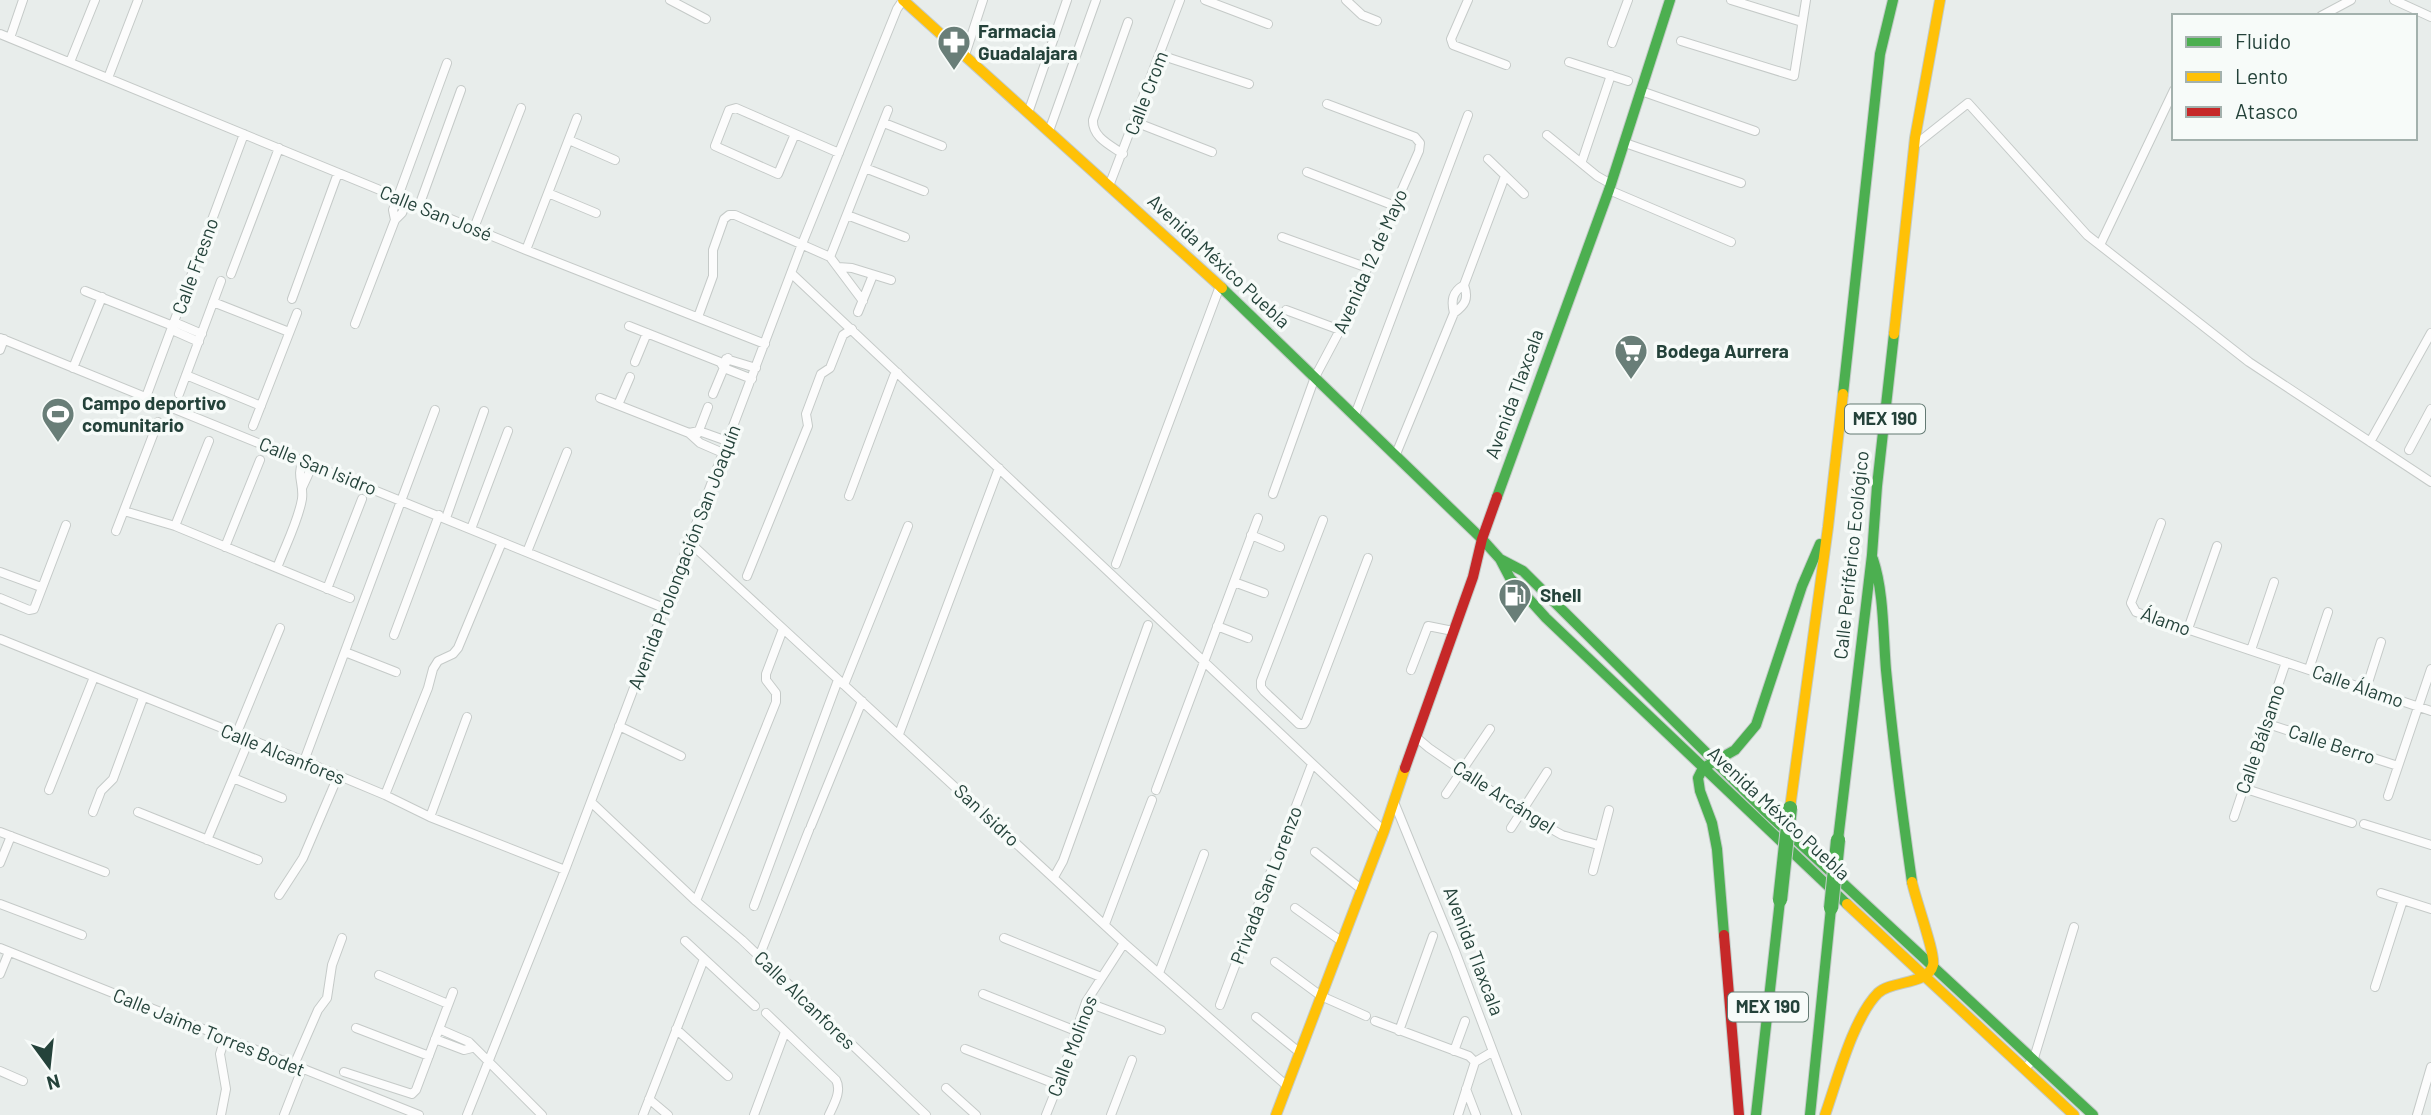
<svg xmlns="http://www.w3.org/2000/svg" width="2431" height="1115" font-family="Barlow,sans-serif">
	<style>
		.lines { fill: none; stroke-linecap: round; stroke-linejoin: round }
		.street-casing { stroke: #c5cac8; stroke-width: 10 }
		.fast-casing { stroke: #c3cbc8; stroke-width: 12 }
		.slow-casing { stroke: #c3cbc8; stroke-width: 12 }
		.jam-casing { stroke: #c3cbc8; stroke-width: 12 }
		.street { stroke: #fcfcfc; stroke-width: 8 }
		.fast { stroke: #4caf50; stroke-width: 10 }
		.slow { stroke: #ffc107; stroke-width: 10 }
		.jam { stroke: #c62828; stroke-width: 10 }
		.fast-bridge-casing { stroke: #c3ccc9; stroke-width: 16; stroke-linecap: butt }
		.fast-bridge { stroke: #4caf50; stroke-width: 14 }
		.labels { text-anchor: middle; stroke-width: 7; stroke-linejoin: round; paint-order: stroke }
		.shield { fill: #f7fbf9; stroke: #637a73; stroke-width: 2 }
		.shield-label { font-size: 18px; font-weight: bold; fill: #24423a }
		.poi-label { font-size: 19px; font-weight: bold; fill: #24423a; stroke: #f7fbf9; text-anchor: start }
		.street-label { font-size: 19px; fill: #24423a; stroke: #f7fbf9 }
	</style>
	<rect width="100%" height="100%" fill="#e8edeb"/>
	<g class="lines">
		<defs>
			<path id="street" d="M670,0L706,19
				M1205,0L1268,24
				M1346,0L1362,15L1377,21
				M1468,0L1451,39L1453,45L1506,65
				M1731,0L1802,22
				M2394,0L2431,17
				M2321,16L2351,0
				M0,34L526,250L765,344
				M10,38L23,0
				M1681,41L1794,76L1806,0
				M1612,43L1628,0
				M965,55L983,0
				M1160,55L1249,84
				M70,62L95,0
				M1569,62L1628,81
				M108,78L138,0
				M1641,91L1755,131
				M1028,113L1067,0
				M1135,122L1212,152
				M884,123L942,146
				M1049,131L1096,0
				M795,134L778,174L715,146L729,110L736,108L839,153
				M1547,135L1597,176L1611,184
				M569,140L615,160
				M1625,143L1741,183
				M1915,145L1968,103L2087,235L2249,362L2431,482
				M1123,154C1110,145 1092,137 1093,120L1128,22
				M1488,159L1524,194
				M1582,161L1611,75
				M865,168L924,191
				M1307,172L1395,206
				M1109,186L1180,0
				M1609,190L1731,242
				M548,193L596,213
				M419,206L461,90
				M847,215L905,237
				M395,220L393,210L447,63
				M474,228L521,108
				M1282,237L1368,268
				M2100,245L2174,90
				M526,250L577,118
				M830,257L888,110
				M838,267L852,268L891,280
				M791,273L1384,831
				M231,274L279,148
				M85,291L173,326
				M292,299L338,173
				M213,302L289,332
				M1286,310L1340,330
				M858,312L873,275
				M1454,313C1451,301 1452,292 1464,285L1505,176
				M698,317L713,276V250L724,219L729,215H735L830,257L863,301
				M174,322L202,334
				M355,324L395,220L402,213L407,201
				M629,326L720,362L724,368L752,379
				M172,330L199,342
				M0,338L664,608
				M0,350L4,339
				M726,359L756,368
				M635,362L647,333
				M73,368L102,297
				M186,375L261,406
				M179,394L221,281
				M713,394L728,358
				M146,397L244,134
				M600,398L689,433L700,443L723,453
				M618,405L630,377
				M1355,415L1468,115
				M253,426L297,313
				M689,433L699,431L727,441
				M698,433L708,407
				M2370,442L2431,333
				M2409,450L2431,409
				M1396,454L1454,313C1465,305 1469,299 1464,285
				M302,488L313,464
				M1273,494L1315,377L1340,330L1419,151L1420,143L1415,137L1327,104
				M849,496L894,376L898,373
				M124,511L175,526L350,598
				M446,518L484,411
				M1323,520L1261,681V687L1264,691L1299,724H1304L1306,721L1368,558
				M2161,523L2131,603L2136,612L2431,711
				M175,526L209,441
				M471,529L508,431
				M116,531L158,422
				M1251,535L1280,547
				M688,541L1124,943L1287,1086
				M225,547L260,460
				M527,552L567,452
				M1116,564L1220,286
				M277,568C285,546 298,522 302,499C304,483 296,477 303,460
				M0,572L41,587
				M747,576L808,426L806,414L821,374L830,368L843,335L852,329
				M1234,582L1264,593
				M327,589L362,499
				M0,598L29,610L34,609L66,525
				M1217,626L1248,638
				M2188,629L2217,546
				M394,635L439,515
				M0,639L304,761L385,795L430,817L565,870
				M2251,650L2274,582
				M345,652L396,672
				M2309,669L2328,612
				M1411,670L1428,626L1453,631
				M844,685L908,526
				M2366,689L2381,642
				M2265,723L2398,766
				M619,726L681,756
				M899,734L999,468
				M236,735L280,628
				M1416,737L1429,748L1522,812L1562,835L1598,845
				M304,761L435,410
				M233,778L282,798
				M2243,788L2352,823
				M49,790L94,677
				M1156,790L1258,518
				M1446,794L1490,729
				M385,795L428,688L433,669L438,661L453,654L458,648L502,542
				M2388,796L2431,669
				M591,802L696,901L742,940L926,1115
				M1394,802L1455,951L1517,1115
				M93,812L101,791L113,779L143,698
				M138,812L258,860
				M430,817L467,717
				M2234,817L2286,662
				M2364,824L2431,845
				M811,826L862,701
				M1511,828L1547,772
				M0,832L105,872
				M207,840L249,740
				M1315,852L1361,889
				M0,863L11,836
				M1593,871L1609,810
				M1054,877L1063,861L1148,625
				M2381,893L2431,909
				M279,895L303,858L338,776
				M696,901L776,702V693L766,680V674L783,629
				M0,904L82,935
				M754,906L838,680
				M1295,908L1341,941
				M1105,924L1152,800
				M1004,938L1101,977
				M685,941L755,1006
				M0,948L419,1115
				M759,957L809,830
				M1275,962L1321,996L1366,1016
				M1159,973L1204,854
				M0,974L9,952
				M379,975L448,1004
				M2375,987L2403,900
				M983,994L1076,1031
				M1086,1002L1161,1030
				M1220,1005L1312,764
				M766,1013L836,1080C842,1091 834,1104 829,1115
				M1256,1017L1299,1052
				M1375,1021L1469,1056L1475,1062
				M356,1028L429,1056
				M439,1029L469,1042L542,1115
				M676,1029L728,1076
				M1399,1031L1433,936
				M435,1039L464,1050L472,1048
				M965,1049L1058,1085
				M1454,1051L1465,1021
				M1475,1062L1492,1052
				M294,1065L318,1010L327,998L332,965L342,938
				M2025,1069L2034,1058L2074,927
				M0,1071L23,1081
				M344,1072L412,1094L416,1090L453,992
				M946,1088L976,1115
				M1466,1089L1476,1115
				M649,1099L668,1115
				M221,1115L226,1089L220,1054L225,1038
				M284,1115L302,1069
				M467,1115L565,870L802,244L897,9L903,0
				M643,1115L704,959
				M754,1115L785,1032
				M1046,1115L1058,1085L1086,1002L1124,943
				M1111,1115L1132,1060
				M1458,1115L1475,1062
				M2417,1115L2431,1067"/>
			<path id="fast" d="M1222,288L1482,539L1500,559L1510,578L1546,618L1847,904
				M1843,394L1880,54L1893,0
				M1497,497L1609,190L1670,0
				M1500,559L1523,571L1764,810L2093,1115
				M1873,559C1884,592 1883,634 1886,670C1893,741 1902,812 1912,882
				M1838,840L1872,555L1877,486L1894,334
				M1724,935L1717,849L1712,823L1700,791L1698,778L1703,768L1735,750L1756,725L1802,586L1820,544
				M1756,1115L1780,900
				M1810,1115L1831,908"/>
			<path id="slow" d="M903,0L1222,288
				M1894,334L1915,138L1940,0
				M1790,808L1828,527L1843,394
				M1847,904L2074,1115
				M1276,1115L1384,831L1405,768
				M1825,1115C1837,1081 1853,1018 1878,993C1892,980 1928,985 1933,965C1936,955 1915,898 1912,882"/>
			<path id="jam" d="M1405,768L1473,577L1482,539L1497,497
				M1724,935L1739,1115"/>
		</defs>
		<use href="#street" class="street-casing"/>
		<use href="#fast" class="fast-casing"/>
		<use href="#slow" class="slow-casing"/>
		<use href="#jam" class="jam-casing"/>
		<use href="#street" class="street"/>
		<use href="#fast" class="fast"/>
		<use href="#slow" class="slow"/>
		<use href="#jam" class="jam"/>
		<defs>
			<path id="fast-bridge" d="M1780,900L1790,808
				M1831,908L1838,840"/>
		</defs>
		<use href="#fast-bridge" class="fast-bridge-casing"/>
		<use href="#fast-bridge" class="fast-bridge"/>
	</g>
	<defs>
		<symbol id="pharmacy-pin" viewBox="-11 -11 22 30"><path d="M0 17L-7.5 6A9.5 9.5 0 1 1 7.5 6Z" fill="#697e78" stroke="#f7fbf9"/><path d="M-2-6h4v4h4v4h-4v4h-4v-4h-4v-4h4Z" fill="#fff"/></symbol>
		<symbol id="supermarket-pin" viewBox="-11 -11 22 30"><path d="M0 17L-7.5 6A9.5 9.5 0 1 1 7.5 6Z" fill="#697e78" stroke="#f7fbf9"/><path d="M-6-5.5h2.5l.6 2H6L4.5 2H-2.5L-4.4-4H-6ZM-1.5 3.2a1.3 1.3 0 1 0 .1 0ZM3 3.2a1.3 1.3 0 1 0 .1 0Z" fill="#fff"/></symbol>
		<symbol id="stadium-pin" viewBox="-11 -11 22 30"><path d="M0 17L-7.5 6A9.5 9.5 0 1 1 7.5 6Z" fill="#697e78" stroke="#f7fbf9"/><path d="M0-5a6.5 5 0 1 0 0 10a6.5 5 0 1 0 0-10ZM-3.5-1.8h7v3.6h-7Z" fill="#fff"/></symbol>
		<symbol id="fuel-pin" viewBox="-11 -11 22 30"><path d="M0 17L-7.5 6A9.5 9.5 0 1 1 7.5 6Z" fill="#697e78" stroke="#f7fbf9"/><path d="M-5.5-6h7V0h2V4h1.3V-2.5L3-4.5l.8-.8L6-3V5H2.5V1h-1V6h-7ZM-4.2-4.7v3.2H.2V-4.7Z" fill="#fff"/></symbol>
	</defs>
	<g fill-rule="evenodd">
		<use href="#pharmacy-pin" x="935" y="23" width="38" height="52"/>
		<use href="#supermarket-pin" x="1612" y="332" width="38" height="52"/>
		<use href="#stadium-pin" x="39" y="395" width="38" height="52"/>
		<use href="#fuel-pin" x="1496" y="576" width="38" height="52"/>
	</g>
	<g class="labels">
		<g class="shield">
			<rect x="1845" y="404.5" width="80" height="29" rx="5"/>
			<rect x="1728" y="992.5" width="80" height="29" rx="5"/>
		</g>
		<g class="shield-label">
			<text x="1885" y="425">MEX 190</text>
			<text x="1768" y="1013">MEX 190</text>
		</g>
		<g class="poi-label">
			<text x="978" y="38">Farmacia<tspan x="978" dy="22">Guadalajara</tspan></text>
			<text x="1656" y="358">Bodega Aurrera</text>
			<text x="82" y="410">Campo deportivo<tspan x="82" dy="22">comunitario</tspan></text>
			<text x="1540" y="602">Shell</text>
		</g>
		<g class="street-label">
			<text transform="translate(1146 93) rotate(-69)" y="7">Calle Crom</text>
			<text transform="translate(436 213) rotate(22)" y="7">Calle San José</text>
			<text transform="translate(1219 261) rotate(43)" y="7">Avenida México Puebla</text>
			<text transform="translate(1370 261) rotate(-66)" y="7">Avenida 12 de Mayo</text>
			<text transform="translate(195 266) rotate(-70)" y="7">Calle Fresno</text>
			<text transform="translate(1514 394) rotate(-70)" y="7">Avenida Tlaxcala</text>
			<text transform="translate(318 466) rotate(22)" y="7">Calle San Isidro</text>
			<text transform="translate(1851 555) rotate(-84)" y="7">Calle Periférico Ecológico</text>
			<text transform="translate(684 557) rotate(-69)" y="7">Avenida Prolongación San Joaquín</text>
			<text transform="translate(2166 621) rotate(20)" y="7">Álamo</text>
			<text transform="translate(2358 686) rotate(19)" y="7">Calle Álamo</text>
			<text transform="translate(2260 739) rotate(-71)" y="7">Calle Bálsamo</text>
			<text transform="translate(2332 744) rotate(18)" y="7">Calle Berro</text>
			<text transform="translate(283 754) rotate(22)" y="7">Calle Alcanfores</text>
			<text transform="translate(1504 797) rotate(33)" y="7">Calle Arcángel</text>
			<text transform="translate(1779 813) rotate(43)" y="7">Avenida México Puebla</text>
			<text transform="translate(987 815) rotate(43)" y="7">San Isidro</text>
			<text transform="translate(1266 885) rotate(-69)" y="7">Privada San Lorenzo</text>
			<text transform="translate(1474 951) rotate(69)" y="7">Avenida Tlaxcala</text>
			<text transform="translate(805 1000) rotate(44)" y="7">Calle Alcanfores</text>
			<text transform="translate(209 1032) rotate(22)" y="7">Calle Jaime Torres Bodet</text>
			<text transform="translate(1072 1046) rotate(-69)" y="7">Calle Molinos</text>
		</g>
	</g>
	<rect x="2172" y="14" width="245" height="126" fill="#f7fbf9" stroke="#a3b1ad" stroke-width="2"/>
	<rect x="2186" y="37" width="35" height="10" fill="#4caf50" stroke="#a3b1ad" stroke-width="2"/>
	<text x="2235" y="49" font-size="21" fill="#24423a">Fluido</text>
	<rect x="2186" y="72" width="35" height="10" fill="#ffc107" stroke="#a3b1ad" stroke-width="2"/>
	<text x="2235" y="84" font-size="21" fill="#24423a">Lento</text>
	<rect x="2186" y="107" width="35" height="10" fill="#c62828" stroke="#a3b1ad" stroke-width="2"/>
	<text x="2235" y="119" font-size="21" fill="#24423a">Atasco</text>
	<g transform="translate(49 1066) rotate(165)" stroke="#f7fbf9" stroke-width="5" paint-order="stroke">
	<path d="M0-5L12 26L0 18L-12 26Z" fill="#24423a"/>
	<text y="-10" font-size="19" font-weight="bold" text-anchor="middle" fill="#24423a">N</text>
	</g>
</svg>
